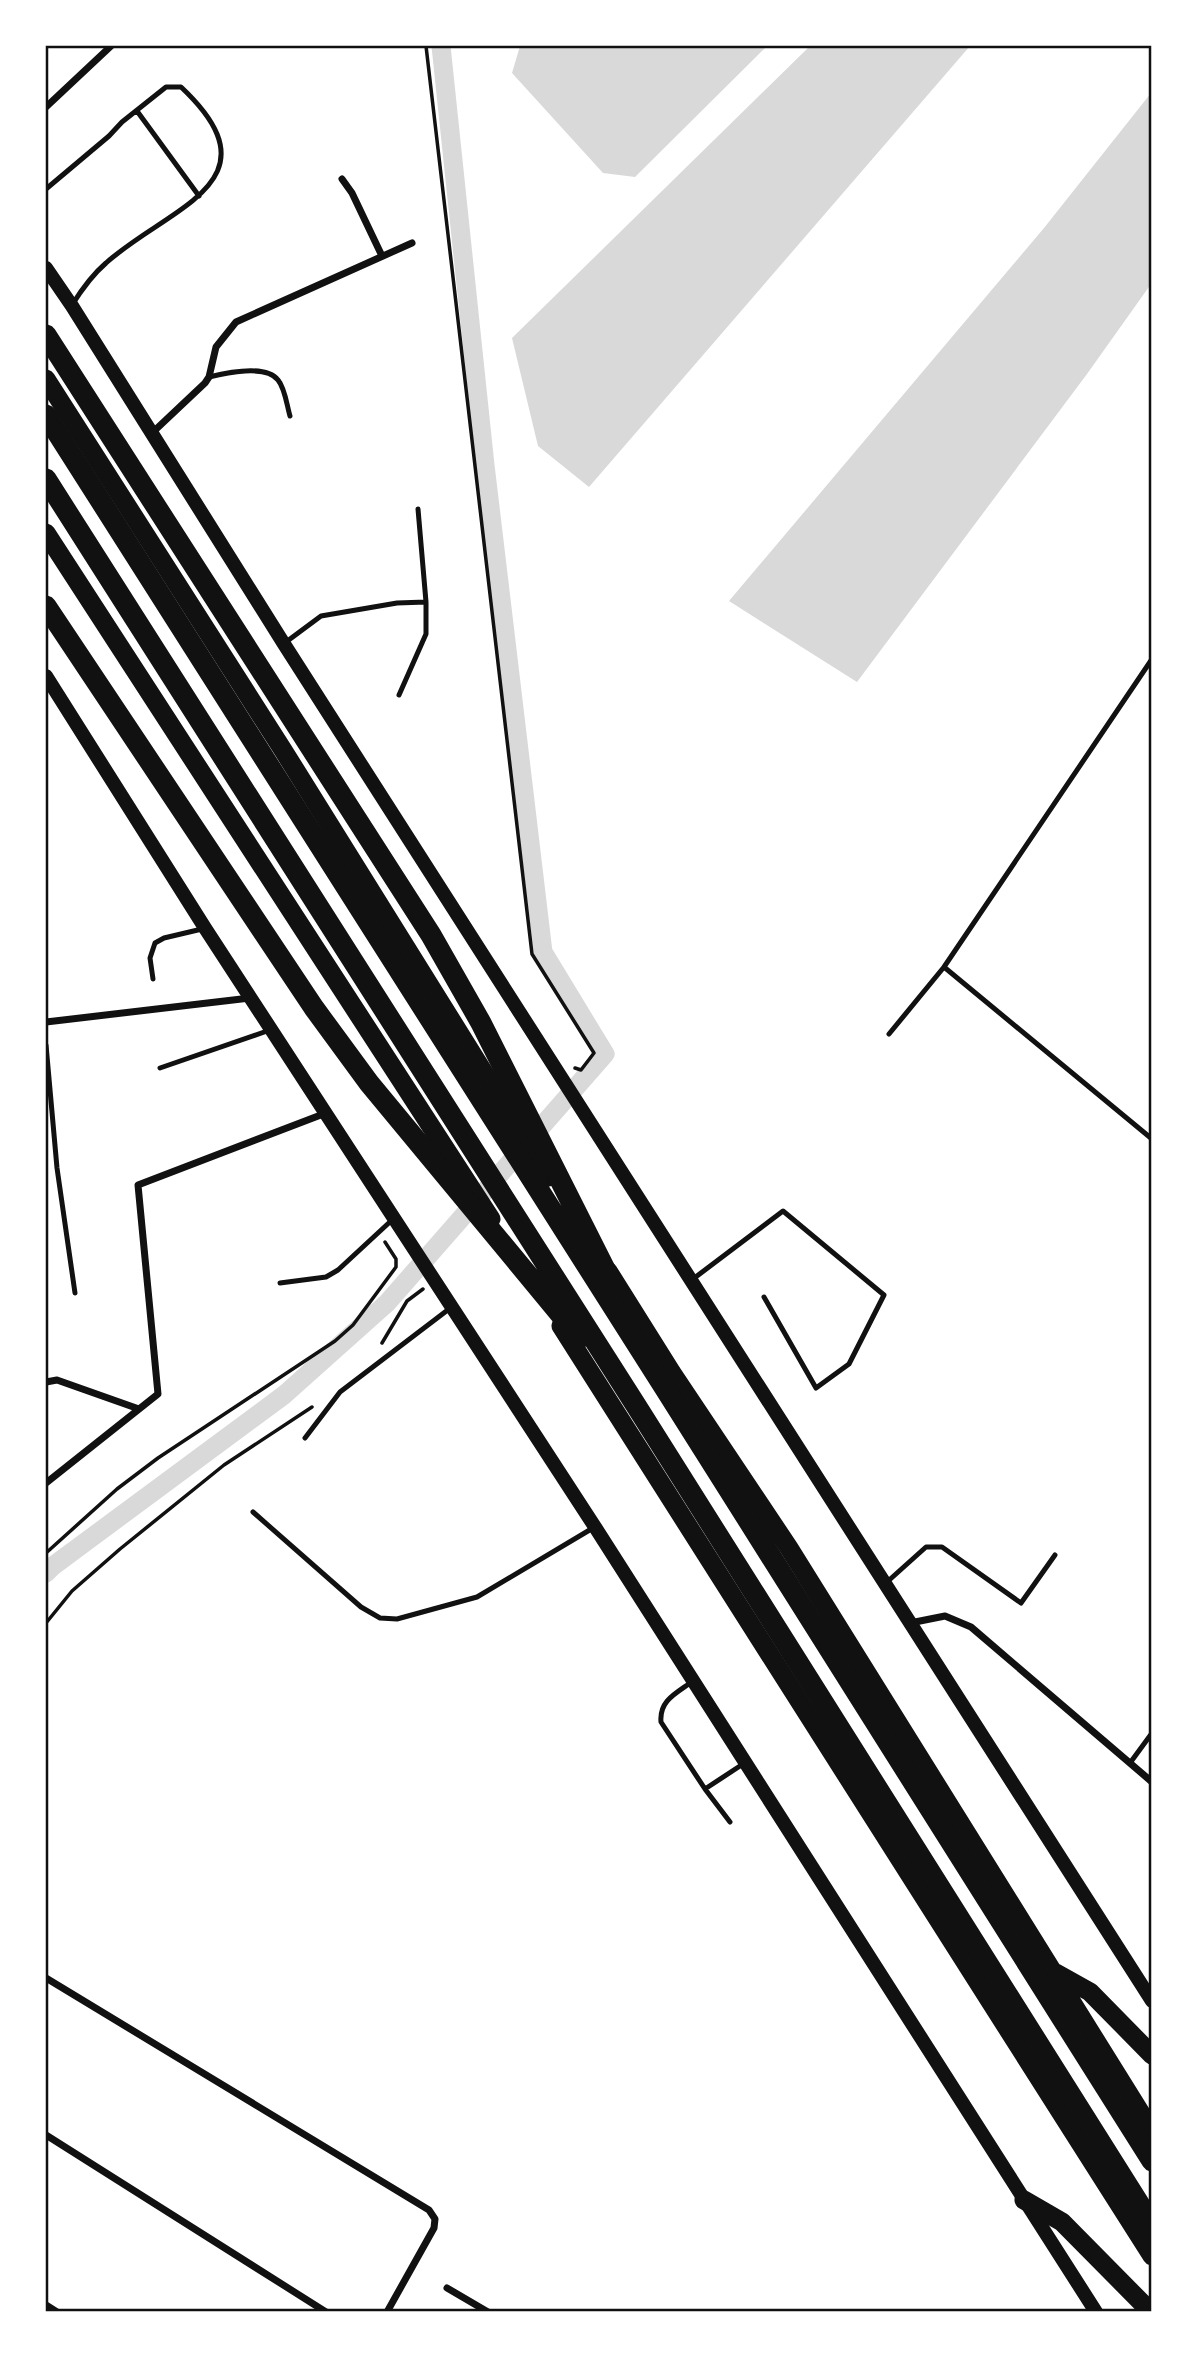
<svg xmlns="http://www.w3.org/2000/svg" width="1197" height="2357" font-family="'IBM Plex Sans',sans-serif">
	<style>
		.water { fill: #d9d9d9 }
		.lines { fill: none; stroke-linecap: round; stroke-linejoin: round }
		.canal { stroke: #d9d9d9; stroke-width: 19 }
		.path { stroke: #111; stroke-width: 3.5 }
		.service { stroke: #111; stroke-width: 5 }
		.minor { stroke: #111; stroke-width: 7 }
		.secondary { stroke: #111; stroke-width: 14 }
		.trunk { stroke: #111; stroke-width: 19 }
		.motorway { stroke: #111; stroke-width: 21 }
		.neatline { fill: none; stroke: #111; stroke-width: 2.5 }
	</style>
	<rect width="100%" height="100%" fill="#fff"/>
	<path class="water" d="M520,46H767L635,177L603,173L512,73Z
		M810,46H970L589,487L538,446L512,338Z
		M1151,93V284L1087,374L857,682L729,601L1044,228Z"/>
	<g class="lines">
		<path class="canal" d="M46,1573L53,1566L284,1395L387,1303L605,1054L543,952L485,465L441,46"/>
		<path class="path" d="M426,46L532,954L594,1053L581,1070L575,1068
			M382,1343L407,1301L423,1289
			M46,1553L117,1489L158,1458L335,1341L353,1325L396,1267V1259L385,1242
			M46,1623L72,1591L120,1549L224,1465L312,1407"/>
		<path class="service" d="M137,111L199,196
			M46,189L109,136L122,122L166,87H181C282,182 168,207 106,263C92,275 82,289 72,305
			M209,377C225,373 266,364 278,380C285,388 287,406 290,416
			M418,509L426,602
			M286,642L321,616L397,603L426,602V634L399,695
			M1152,659L944,967L1152,1139
			M153,979L150,958L155,943L164,938L202,929
			M889,1034L944,967
			M46,1045L57,1168L75,1293
			M160,1068L270,1030
			M693,1279L783,1211L884,1295L849,1364L816,1388L764,1297
			M280,1283L326,1277L338,1270L392,1220
			M305,1438L340,1392L449,1309
			M253,1512L361,1607L380,1618L397,1619L477,1597L593,1528
			M887,1582L926,1547H942L1021,1603L1055,1555
			M693,1681C677,1693 659,1700 661,1722L705,1789L730,1822
			M1130,1763L1152,1733
			M705,1789L743,1764"/>
		<path class="minor" d="M46,107L111,46
			M342,179L352,193L382,256
			M152,433L205,383L209,377L216,347L236,322L412,243
			M46,1022L250,998
			M46,1382L57,1380L139,1409
			M46,1483L158,1394L138,1185L326,1113
			M910,1623L945,1616L971,1627L1152,1782
			M46,1978L429,2210L435,2219L434,2228L387,2312
			M46,2135L326,2312
			M447,2288L488,2312
			M46,2305L57,2312"/>
		<path class="secondary" d="M46,268L72,306L284,644L1152,2001
			M46,676L205,928L595,1527L1096,2312"/>
		<path class="trunk" d="M46,379L283,750L549,1177
			M46,533L491,1219
			M608,1271L672,1373L789,1548L1152,2131
			M561,1326L1152,2256
			M1056,1973L1090,1992L1152,2055
			M1024,2200L1062,2222L1151,2312"/>
		<path class="motorway" d="M46,335L431,935L481,1023L614,1287
			M46,415L666,1390L1152,2161
			M46,479L637,1407L1152,2224
			M46,606L314,1008L369,1083L580,1338"/>
	</g>
	<rect width="1197" height="2357" fill="none" stroke="#ffffff" stroke-width="94"/>
	<rect x="47" y="47" width="1103" height="2263" class="neatline"/>
</svg>
